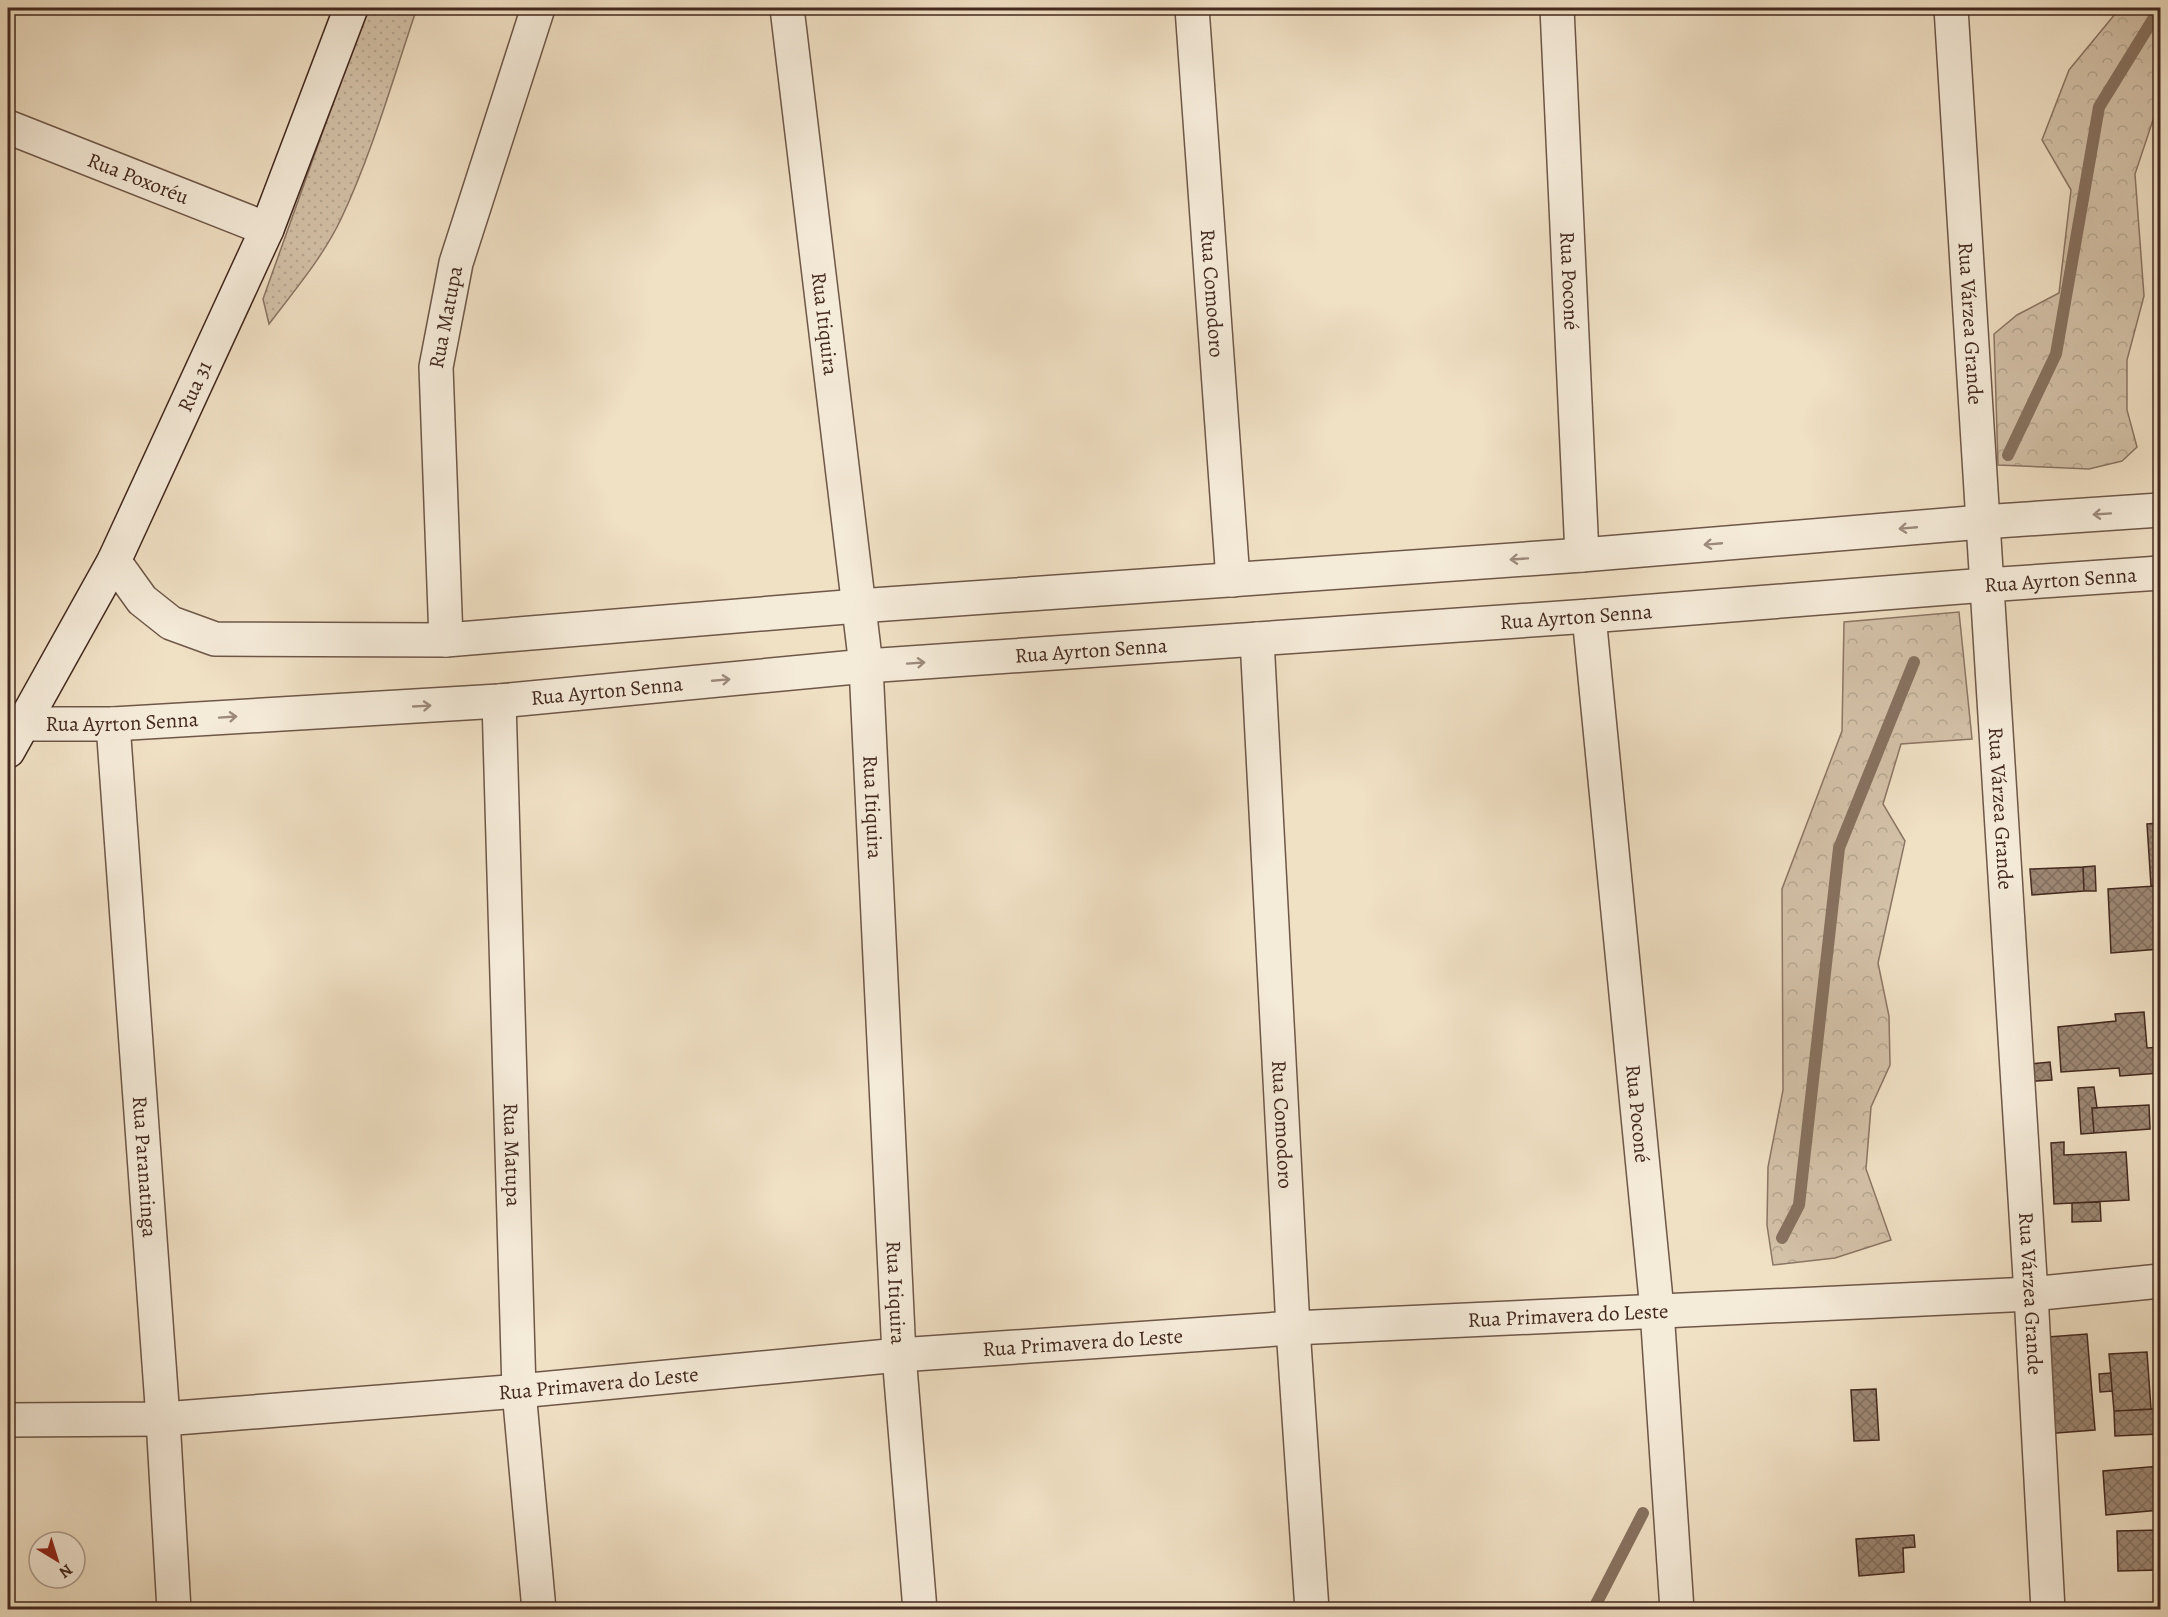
<svg xmlns="http://www.w3.org/2000/svg" width="2168" height="1617" font-family="Alegreya,serif">
	<style>
		.grass { fill: url(#grass-dots); stroke: #8b7564; stroke-width: 1.5 }
		.forest { fill: url(#forest-crowns); stroke: #8b7564; stroke-width: 1.5 }
		.lines { fill: none; stroke-linecap: round; stroke-linejoin: round }
		.stream { stroke: #877260; stroke-width: 12 }
		.building { fill: url(#building-cross-hatch); stroke: #43291f; stroke-width: 1.5 }
		.street-casing { stroke: #6e5748; stroke-width: 36 }
		.secondary-casing { stroke: #43291f; stroke-width: 36 }
		.street { stroke: #f5ebd9; stroke-width: 33 }
		.secondary { stroke: #f5ebd9; stroke-width: 33 }
		.oneway { stroke: #9c8a7c }
		.labels { text-anchor: middle; stroke-width: 5; stroke-linejoin: round; paint-order: stroke }
		.street-label { font-size: 21px; fill: #43291f; stroke: #f5ebd9 }
	</style>
	<defs>
		<pattern id="grass-dots" width="8" height="8" patternUnits="userSpaceOnUse" patternTransform="scale(1.5)"><rect width="8" height="8" fill="#d3c1a8"/><path d="M2 2h.1M6 6h.1" fill="none" stroke="#b6a690" stroke-width="1.8" stroke-linecap="round"/></pattern>
		<pattern id="forest-crowns" width="20" height="18" patternUnits="userSpaceOnUse" patternTransform="scale(1.5)"><rect width="20" height="18" fill="#d3c1a8"/><path d="M2 6a3 3 0 1 1 6 0M12 15a3 3 0 1 1 6 0" fill="none" stroke="#b6a690"/></pattern>
		<pattern id="building-cross-hatch" width="8" height="8" patternUnits="userSpaceOnUse" patternTransform="scale(1.5)"><rect width="8" height="8" fill="#9d8875"/><path d="M0 0l8 8M0 8l8-8" fill="none" stroke="#826f5f"/></pattern>
	</defs>
	<rect width="100%" height="100%" fill="#f0e0c4"/>
	<filter id="stains"><feTurbulence type="fractalNoise" baseFrequency=".00333" numOctaves="4"/><feColorMatrix values="0 0 0 0 .2 0 0 0 0 .09 0 0 0 0 .02 0 0 0 .5 -.17"/></filter>
	<radialGradient id="worn" r=".72"><stop offset=".6" stop-color="#630" stop-opacity="0"/><stop offset="1" stop-color="#630" stop-opacity=".3"/></radialGradient>
	<path class="grass" d="M367,8H417C393,78 373,151 341,219C323,257 294,291 269,324L263,299Z"/>
	<path class="forest" d="M2120,8H2160V99L2135,174L2144,296L2127,360V410L2137,447L2122,461L2089,469L1998,465L1994,334L2017,315L2059,293L2071,190L2042,140L2069,70Z
		M1959,612L1972,739L1901,744L1883,804L1905,841L1878,963L1889,1016L1890,1065L1871,1107L1866,1169L1891,1240L1835,1258L1773,1265L1767,1225L1768,1167L1783,1090L1782,889L1842,731L1844,622Z"/>
	<g class="lines">
		<path class="stream" d="M2008,455L2056,354L2099,107L2160,8
			M1782,1238L1799,1205L1839,848L1914,662
			M1593,1610L1643,1513"/>
	</g>
	<path class="building" d="M2159,823L2160,834V886H2151L2147,824Z
		M2095,866L2096,891H2084L2083,867Z
		M2083,867L2084,891L2032,895L2030,869Z
		M2155,886L2160,949L2111,953L2108,889Z
		M2157,916H2160V949Z
		M2144,1012L2147,1048L2160,1047V1073L2120,1076L2119,1068L2061,1072L2058,1027L2116,1021L2115,1014Z
		M2050,1062L2052,1080L2021,1082L2019,1065Z
		M2094,1087L2097,1108H2092L2094,1133L2081,1134L2078,1088Z
		M2149,1105L2150,1129L2094,1133L2092,1108Z
		M2064,1142V1155L2126,1152L2129,1200L2054,1204L2051,1143Z
		M2100,1202L2101,1221L2072,1222V1203Z
		M2087,1334L2095,1430L2044,1434L2035,1338Z
		M2147,1352L2151,1409L2114,1411L2109,1354Z
		M2111,1373L2112,1391L2100,1392L2099,1374Z
		M1876,1389L1879,1440L1854,1441L1851,1390Z
		M2158,1409L2160,1434L2115,1436L2114,1411Z
		M2160,1466V1510L2106,1515L2103,1471Z
		M2160,1530V1570L2118,1571L2117,1531Z
		M1914,1535L1915,1547L1903,1548L1904,1572L1859,1576L1856,1539Z"/>
	<g class="lines">
		<defs>
			<g id="street">
				<path id="s1" d="M787,8L866,666L899,1355L920,1610"/>
				<path id="s2" d="M1192,8L1233,580"/>
				<path id="s3" d="M1557,8L1582,555"/>
				<path id="s4" d="M1951,8L2031,1294L2048,1610"/>
				<path id="s5" d="M8,127L267,229"/>
				<path d="M114,561L142,600L171,623L215,639L446,640L858,606L1582,555L1982,522L2160,510"/>
				<path id="s6" d="M1589,616L1657,1310L1677,1610"/>
				<path id="s7" d="M1257,639L1293,1328L1312,1610"/>
				<path id="s8" d="M446,640L436,367L456,263L538,8"/>
				<path id="s9" d="M499,701L519,1391L539,1610"/>
				<path id="s10" d="M23,724H113L499,701L866,666L1589,616L1986,585L2160,573"/>
				<path id="s11" d="M113,724L163,1419L174,1610"/>
				<path id="s12" d="M8,1420L163,1419L519,1391L899,1355L1293,1328L2031,1294L2160,1281"/>
			</g>
			<g id="secondary">
				<path id="s13" d="M8,751L114,561L267,229L351,8"/>
			</g>
		</defs>
		<use href="#street" class="street-casing"/>
		<use href="#secondary" class="secondary-casing"/>
		<use href="#street" class="street"/>
		<use href="#secondary" class="secondary"/>
	</g>
	<defs><path id="oneway-shaft" d="M-6 0H5M1.5-3L5.5 0L1.5 3" fill="none" stroke-width="1.6" stroke-linecap="round" stroke-linejoin="round" transform="scale(1.5)"/></defs>
	<g class="oneway">
		<use href="#oneway-shaft" transform="translate(2102 514) rotate(176)"/>
		<use href="#oneway-shaft" transform="translate(1908 528) rotate(175)"/>
		<use href="#oneway-shaft" transform="translate(1713 544) rotate(175)"/>
		<use href="#oneway-shaft" transform="translate(1519 559) rotate(176)"/>
		<use href="#oneway-shaft" transform="translate(916 663) rotate(-4)"/>
		<use href="#oneway-shaft" transform="translate(721 680) rotate(-5)"/>
		<use href="#oneway-shaft" transform="translate(422 706) rotate(-3)"/>
		<use href="#oneway-shaft" transform="translate(228 717) rotate(-4)"/>
	</g>
	<g class="labels">
		<g class="street-label">
			<text dy="7" stroke="none"><textPath href="#s5" startOffset="140">Rua Poxoréu</textPath></text>
			<text dy="7" stroke="none"><textPath href="#s3" startOffset="273">Rua Poconé</textPath></text>
			<text dy="7" stroke="none"><textPath href="#s2" startOffset="286">Rua Comodoro</textPath></text>
			<text dy="7" stroke="none"><textPath href="#s8" startOffset="324">Rua Matupa</textPath></text>
			<text dy="7" stroke="none"><textPath href="#s1" startOffset="318">Rua Itiquira</textPath></text>
			<text dy="7" stroke="none"><textPath href="#s4" startOffset="316">Rua Várzea Grande</textPath></text>
			<text dy="7" stroke="none"><textPath href="#s13" startOffset="410">Rua 31</textPath></text>
			<text dy="7" stroke="none"><textPath href="#s10" startOffset="2043">Rua Ayrton Senna</textPath></text>
			<text dy="7" stroke="none"><textPath href="#s10" startOffset="1557">Rua Ayrton Senna</textPath></text>
			<text dy="7" stroke="none"><textPath href="#s10" startOffset="1071">Rua Ayrton Senna</textPath></text>
			<text dy="7" stroke="none"><textPath href="#s10" startOffset="585">Rua Ayrton Senna</textPath></text>
			<text dy="7" stroke="none"><textPath href="#s10" startOffset="99">Rua Ayrton Senna</textPath></text>
			<text dy="7" stroke="none"><textPath href="#s1" startOffset="804">Rua Itiquira</textPath></text>
			<text dy="7" stroke="none"><textPath href="#s4" startOffset="802">Rua Várzea Grande</textPath></text>
			<text dy="7" stroke="none"><textPath href="#s6" startOffset="500">Rua Poconé</textPath></text>
			<text dy="7" stroke="none"><textPath href="#s7" startOffset="486">Rua Comodoro</textPath></text>
			<text dy="7" stroke="none"><textPath href="#s9" startOffset="454">Rua Matupa</textPath></text>
			<text dy="7" stroke="none"><textPath href="#s11" startOffset="444">Rua Paranatinga</textPath></text>
			<text dy="7" stroke="none"><textPath href="#s1" startOffset="1290">Rua Itiquira</textPath></text>
			<text dy="7" stroke="none"><textPath href="#s4" startOffset="1288">Rua Várzea Grande</textPath></text>
			<text dy="7" stroke="none"><textPath href="#s12" startOffset="1564">Rua Primavera do Leste</textPath></text>
			<text dy="7" stroke="none"><textPath href="#s12" startOffset="1078">Rua Primavera do Leste</textPath></text>
			<text dy="7" stroke="none"><textPath href="#s12" startOffset="592">Rua Primavera do Leste</textPath></text>
		</g>
	</g>
	<rect width="2168" height="1617" fill="none" stroke="#f0e0c4" stroke-width="30"/>
	<rect x="9" y="9" width="2150" height="1599" fill="none" stroke="#43291f" stroke-width="3"/>
	<rect x="15" y="15" width="2138" height="1587" fill="none" stroke="#43291f" stroke-width="1.5"/>
	<g transform="translate(57 1560) rotate(142)"><circle r="28" fill="#f5ebd9" stroke="#ae9d8f" stroke-width="1.5"/>
	<path d="M0-4.5L10 22L0 15L-10 22Z" fill="#8f2418"/>
	<text y="-9" font-size="16" font-weight="bold" text-anchor="middle" fill="#43291f">N</text>
	</g>
	<rect width="100%" height="100%" filter="url(#stains)"/>
	<rect width="100%" height="100%" fill="url(#worn)"/>
</svg>
